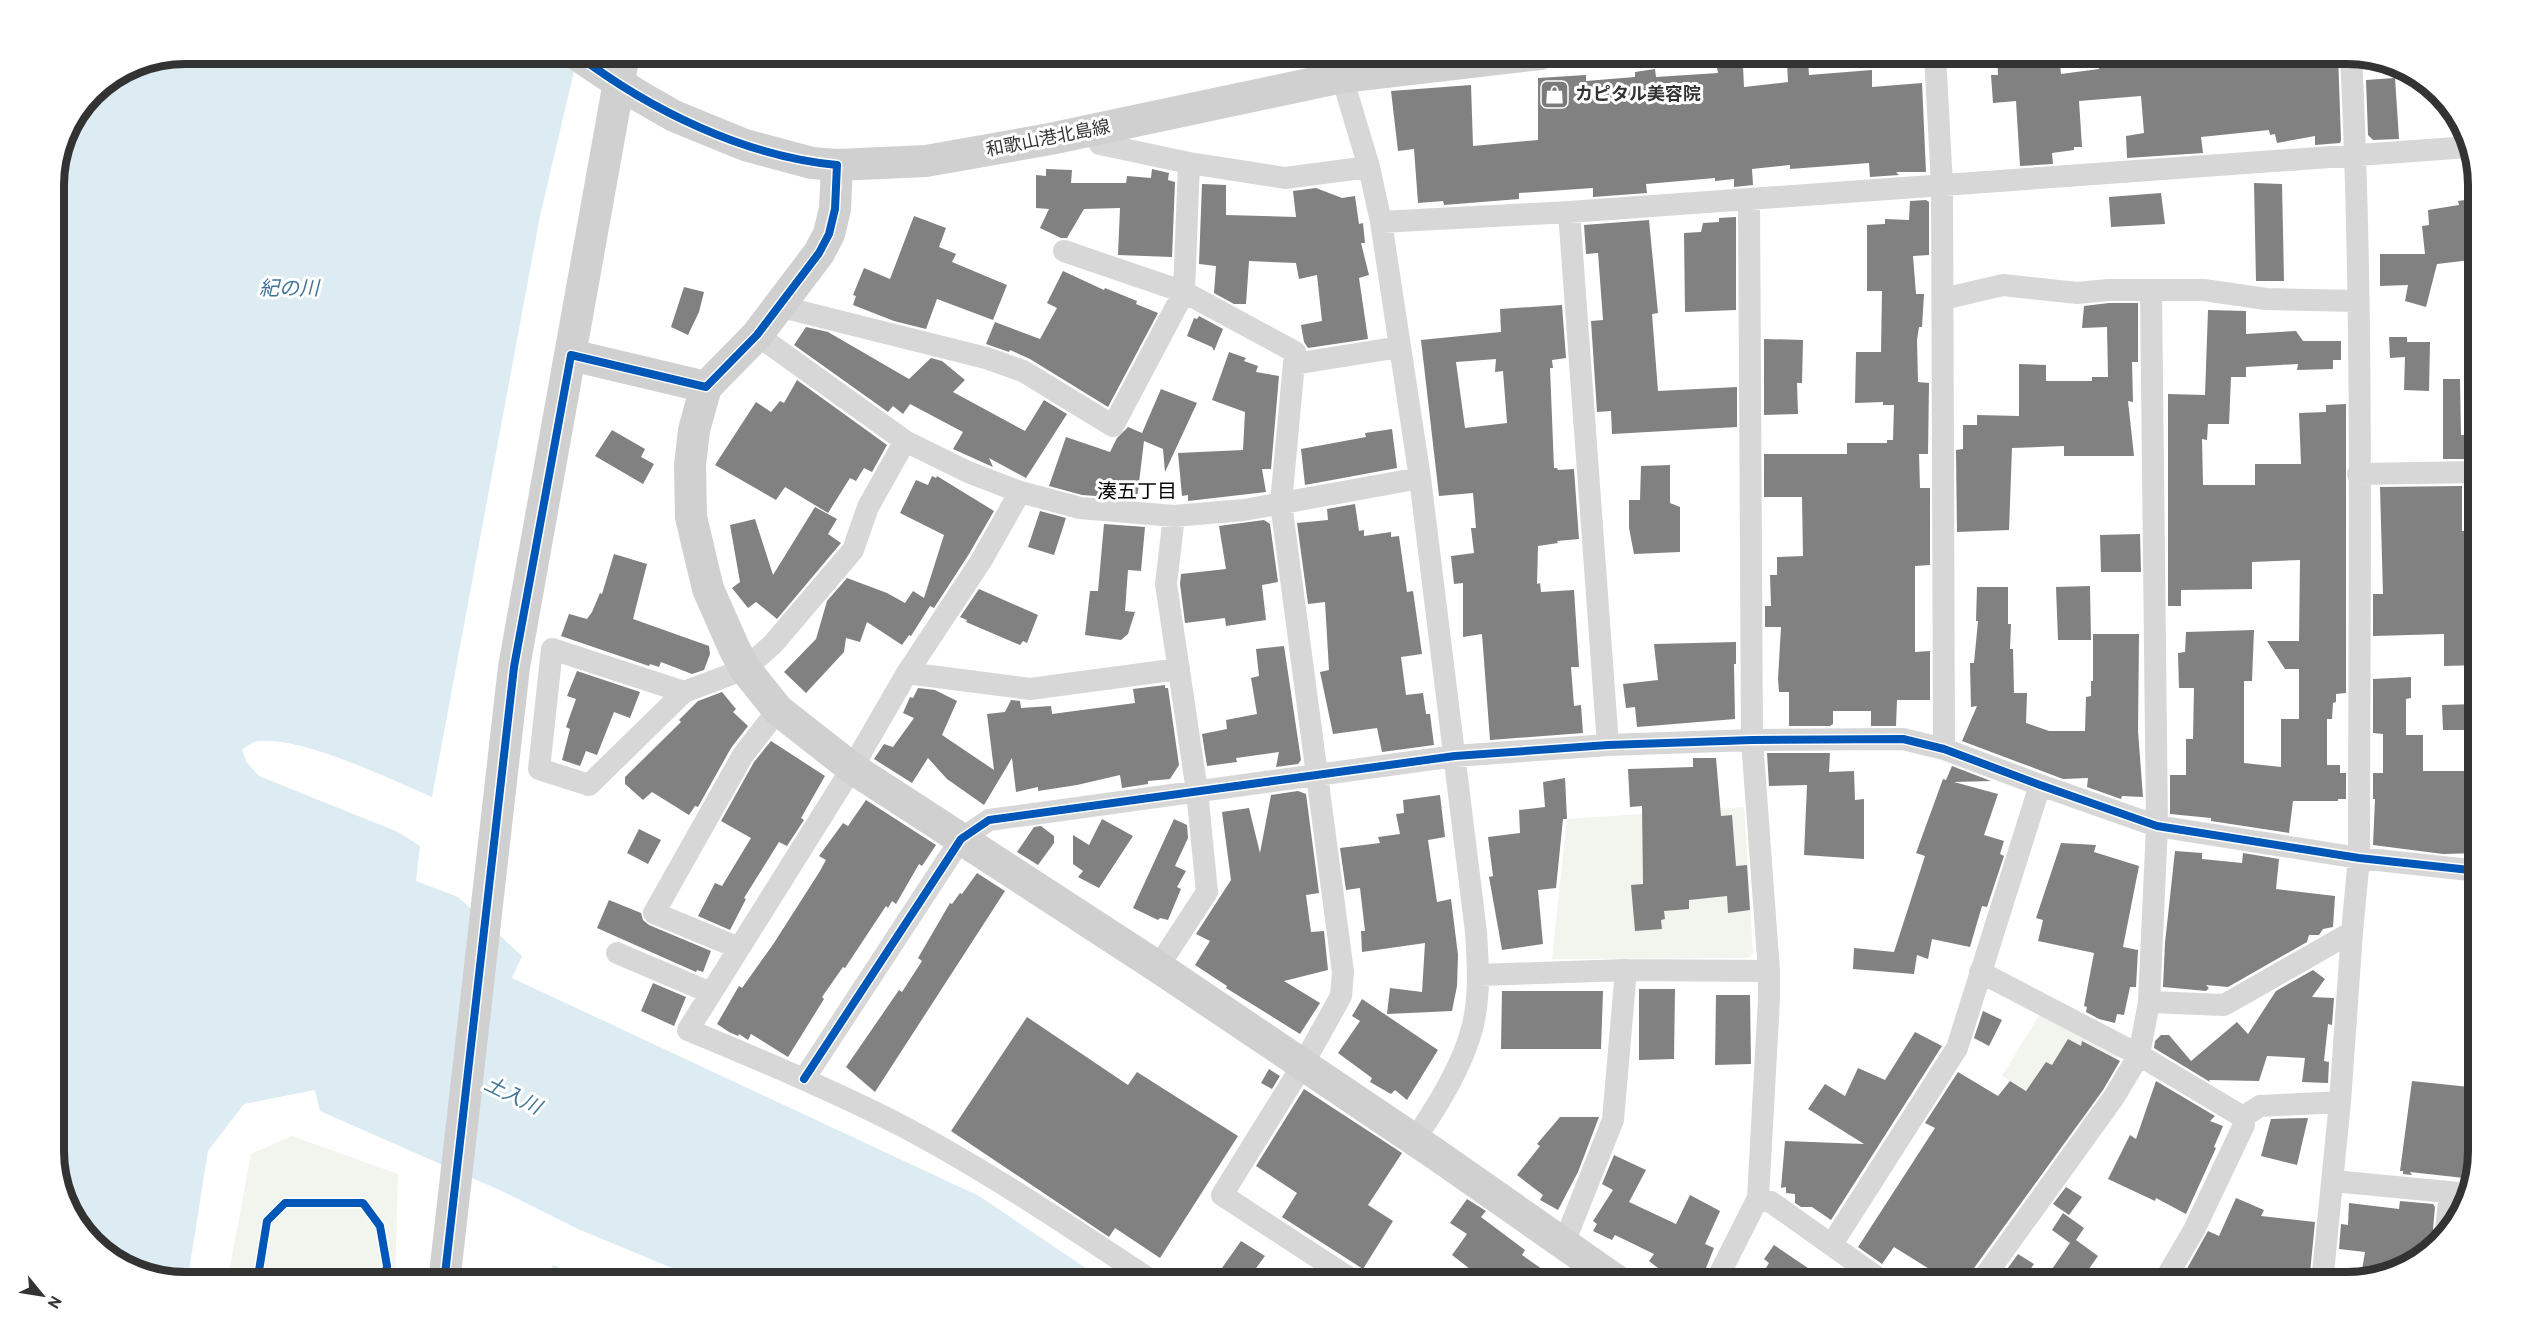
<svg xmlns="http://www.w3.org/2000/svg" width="2533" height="1337" font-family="Overpass,'Noto Sans JP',sans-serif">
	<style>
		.green { fill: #f1f5ed }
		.water { fill: #ddebf3 }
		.building { fill: #818181; fill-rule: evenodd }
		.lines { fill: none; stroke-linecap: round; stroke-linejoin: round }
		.street { stroke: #d7d7d7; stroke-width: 22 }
		.secondary { stroke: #d0d0d0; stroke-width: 32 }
		.secondary-bridge { stroke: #d0d0d0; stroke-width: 32 }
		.cycleway-casing { stroke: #fff; stroke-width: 11 }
		.cycleway { stroke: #0057b8; stroke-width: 8 }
		.labels { text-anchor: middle; stroke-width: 6; stroke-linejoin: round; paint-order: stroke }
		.poi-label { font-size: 18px; font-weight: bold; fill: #333; stroke: #fff; text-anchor: start }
		.street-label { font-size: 18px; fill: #333; stroke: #fff }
		.water-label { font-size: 20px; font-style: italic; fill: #3f7597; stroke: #fff }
		.neighbourhood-label { font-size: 20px; fill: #000; stroke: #fff }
		.rim { fill: none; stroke: #333; stroke-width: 8 }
	</style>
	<rect width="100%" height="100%" fill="#fff"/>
	<path class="green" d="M1744,807L1753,953L1748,958L1552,959L1567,819Z
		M2040,1014L2119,1056L2083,1123L2002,1076Z
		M292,1136L398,1174L395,1283H227L251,1154Z"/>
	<path class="water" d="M185,54H578L540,216L432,797C387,778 305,737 257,741C252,742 246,747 242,750L247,763L259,776L398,832L420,846L416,881L458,897L522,956L512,978L979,1196L1108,1283H708L578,1229L504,1192L320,1111L315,1090L244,1104L208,1151L187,1283L127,1269L76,1224L54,1161V177L64,135L93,92L135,64Z
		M553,1265L595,1283H542Z"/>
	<path class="building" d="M1997,54H2059L2061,74L2099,69L2098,54H2249V60L2286,54H2338L2341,140L2340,143L2315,145V136L2277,143L2275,134L2270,135L2269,130L2201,137L2203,153L2127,158L2126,136L2144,133L2141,96L2079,101L2082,147H2074V150L2052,153L2053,164L2020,166L2016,101L1993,103L1991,75H1998Z
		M1808,61L1809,75L1872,70V87L1922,83L1926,172H1896L1899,175L1870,177L1869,163L1790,169V165L1752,169L1753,185L1734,187V179L1715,181V178L1646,184L1647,193L1593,197V188L1519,193V199L1444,205L1443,201L1418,203L1414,149L1398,151L1391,91L1471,85L1473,146L1538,140V78L1586,75V81L1635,77V72L1655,69L1656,77L1718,73L1717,68L1743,66L1744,87L1788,82L1787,62Z
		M2395,78L2399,139L2373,140L2368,135L2366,80Z
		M1046,169L1072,170L1071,183H1126L1127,176L1151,178L1152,169L1169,173L1168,180L1175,182L1172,257L1118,255L1120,208L1084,209L1067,238H1061L1040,228L1049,209L1036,208V175L1046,176Z
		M2254,183L2282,184L2284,281H2256Z
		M1202,184L1226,185V215L1296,217L1293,191L1316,188L1342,198L1355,196L1359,224L1363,223L1365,243H1361L1369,275L1359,278L1368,339L1308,348L1304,342L1301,325L1322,321L1317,275L1299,279L1296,263L1249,261L1246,304H1234L1214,293L1216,266L1199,264Z
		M2161,193L2165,224L2111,227L2109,197Z
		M2479,198V259L2437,264L2426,307L2405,301L2408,285L2380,286V254H2425L2422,226L2429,225L2428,210L2459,205L2458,201Z
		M1926,200L1929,202V255L1913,256L1916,294H1924L1922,327H1919L1917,340L1918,382L1929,383L1928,454H1919L1920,488H1930V565L1915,566V652L1930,651V700H1897L1896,726H1871V711H1833V724L1830,726H1789V692H1779L1778,679L1781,627H1765V606H1771L1770,575H1777V557L1803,556L1802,497H1764V454H1847V443H1887V440H1893L1894,405H1883V402L1855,403L1856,352H1881L1882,291H1867V225L1885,224V219L1909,220L1910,201Z
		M914,216L946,228L939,247L956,254L952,262L1007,285L993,320L937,299L926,329L894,321L853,305L856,296L853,295L864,268L890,279Z
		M1736,217V310L1685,312L1684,233L1701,232L1703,223L1719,222V218Z
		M1649,220L1658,313L1652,314L1658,391L1737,387V427L1612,434L1611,411L1597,412L1591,321L1603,320L1598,253L1586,254L1584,225Z
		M1063,271L1104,290L1105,288L1137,301L1136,304L1158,313L1108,407L1030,359L1010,350L1009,352L986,344L995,322L1040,339L1057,308L1047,303Z
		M684,287L704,292L699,312L688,335L671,327Z
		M2109,303H2138V362H2132L2133,402L2128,401L2134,456H2064V446L2012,448L2009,530L1957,532L1956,450L1963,449V425H1977V415L2019,416V364L2046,365V381H2092V377H2108L2107,327L2082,328L2084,306Z
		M1562,305L1566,358L1552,360L1553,368H1550L1554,468H1557L1558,470L1574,469L1579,539L1557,541L1558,543L1538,546L1537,584L1540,583L1541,592L1574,590L1579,667H1571L1574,706L1581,705L1583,733L1490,740L1482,634L1463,637V583L1454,584L1451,556L1474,553L1471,528H1476L1473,493L1439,496L1421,340L1501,332L1500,309ZM1496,359L1495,372L1503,371L1507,423L1465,428L1456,362Z
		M2208,310L2246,311V334L2296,331L2303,341H2341V360H2333V369L2297,370L2298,364L2246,367V377H2231L2229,424H2208L2207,440L2202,439L2203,485H2255V464H2301L2299,413L2326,412V405L2346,404V693L2336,694V702L2333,703L2332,719H2327V765H2340V773H2346V799H2338V801H2293L2289,833L2211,821V818L2170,814V775H2186V739H2193L2194,688H2179L2178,653L2185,652L2186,632L2254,630L2252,681H2244V763L2281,767V719H2299V669H2285L2267,641H2299L2300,560L2252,562V589L2181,590V606H2168V394L2205,395Z
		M1199,316L1223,329L1214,351L1212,347L1187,336L1194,318L1197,319Z
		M806,327L828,332L909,379L931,358L942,361L965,380L953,392L1025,431L1044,400L1067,414L1026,478L989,458L993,467L953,449L963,432L910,404L903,414L893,406L888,412L794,345Z
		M2389,337H2407V342H2430L2429,391L2404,390L2405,357L2390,358Z
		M1764,339L1803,340L1802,383H1797L1798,414L1764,415Z
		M1229,352L1246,358L1244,361L1258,366L1256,372L1279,376L1271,469H1262L1266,492L1188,501V495L1182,496L1178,453L1243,450L1245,412L1212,400Z
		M2443,379H2460L2461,435H2479V459H2443Z
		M797,380L887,445L872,472L864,468L856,481L850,478L828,513L785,487L776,500L715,465L756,402L771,412L780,401L784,403Z
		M1161,389L1197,403L1165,472L1163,449L1144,441L1137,499L1082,495L1049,486L1066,437L1110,452L1117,438L1128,427L1142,433Z
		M1392,429L1397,468L1305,485L1301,449L1366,437L1365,433Z
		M612,430L645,449L641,457L654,464L643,484L595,456Z
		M1670,465V503L1680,507V552L1634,554L1629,528V500H1640L1641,466Z
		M932,476L936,478L937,476L994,511L969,554L934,608L930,606L911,636L909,635L902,645L867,622L860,642L846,638L844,652L806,693L784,672L816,639L827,601L847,578L887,593L905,603L913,591L924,598L944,535L900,513L916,480L928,485Z
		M2462,486V531H2477L2479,665L2444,666V634L2373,636V594H2383L2380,487Z
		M1355,504L1359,531L1364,530V536L1391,532V537L1399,536L1407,592L1413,591L1422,654L1401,657L1406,695L1423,693L1426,714H1430L1434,745L1382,752L1377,728L1333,734L1320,672L1329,670L1325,602L1308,604L1297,523L1328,520L1327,509Z
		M815,507L837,519L828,534L841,543L777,619L756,602L748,608L732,588L740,582L730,525L755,519L773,575Z
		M1040,511L1066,518L1054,555L1028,547Z
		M1264,520L1270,524L1278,582L1262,585L1266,620L1226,626L1225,618L1185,623L1180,584L1181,574L1226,569L1219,526Z
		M1104,524L1145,527L1141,571L1128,570L1125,611L1135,612L1128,634L1121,640L1085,635L1090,591H1098Z
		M2140,534L2141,572H2101L2100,535Z
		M614,554L647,564L633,619L709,646L710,654L704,670L692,674L661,662L659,667L650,664L649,666L561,636L569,614L587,619L592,612L600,593L602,594Z
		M2090,586L2091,640H2058L2056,587Z
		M1977,587H2008V624H2011L2010,649H2013L2014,693H2027L2026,723L2049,731H2085L2086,697L2091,696V681H2093V634H2139L2138,731L2143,797L2122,796L2121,799L2087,787L2088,778L2063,779L1962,741L1977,706L1971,707L1970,663H1974L1978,621H1976Z
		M979,589L1038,615L1027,643L1023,641L1020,645L966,622L967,620L960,617Z
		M1736,642V664H1734L1735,719L1637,727L1635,707L1626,708L1623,684L1658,680L1654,644Z
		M1284,646L1301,760L1298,764L1276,767L1279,752L1236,758L1237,762L1207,766L1202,734L1227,729L1226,720L1257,714L1251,678L1259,676L1256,649Z
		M577,671L640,692L630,718L614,712L597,755L586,751L580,766L562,760L570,729L566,727L576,699L567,696Z
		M2411,677V698L2406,699V735H2423V771H2469V780H2479V853L2443,854L2373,845L2375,799H2373V773H2383V734L2373,733V679Z
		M1165,685V688H1168L1179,765L1170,779L1148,781V784L1122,788L1120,775L1077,785L1038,791V787L1016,792L1012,758L984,805L947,779L928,758L912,783L874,759L884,744L893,747L914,718L903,713L910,697L913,698L918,688L935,690L957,701L942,735L994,770L987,714L1005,712L1011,700L1020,701L1021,708L1051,706L1052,714L1135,703L1133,689Z
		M722,692L736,709L733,712L748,726L731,748L698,807L695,806L689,815L652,792L643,800L625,784V777L681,722L679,720L698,701Z
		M2477,704V730H2443L2442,705Z
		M771,741L825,776L801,818L804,820L787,846L779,842L744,898L746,899L730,930L698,916L715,883L722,886L751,838L721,821L754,762Z
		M1767,753H1830L1829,772L1854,771L1855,800L1864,799V859L1804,855L1807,785L1769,786Z
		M1693,758H1716L1721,816L1732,815L1736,866L1747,865L1750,910L1728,913L1727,896L1689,900V909L1664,911L1665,919L1661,920L1662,929L1635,931L1631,885L1643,884L1642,806L1630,807L1628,769L1693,767Z
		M1952,766L1991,781L1954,782L1998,794L1984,835L2004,841L2000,854L2004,856L1987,907L1982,906L1970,947L1932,939L1928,959L1917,955L1914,974L1853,969L1854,948L1894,952L1925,856L1916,853L1943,779L1946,780Z
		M1565,778L1567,819H1563L1556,888L1538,890L1543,944L1502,950L1489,877L1493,876L1488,837L1520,833L1519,810L1545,807L1543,782Z
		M1298,791L1306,794L1319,893L1306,895L1311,932L1324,931L1328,970L1284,981L1320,1003L1300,1034L1226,988L1227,986L1195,965L1210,941L1196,934L1231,880L1222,812L1249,808L1260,853L1271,795Z
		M1440,795L1445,837L1428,840L1437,902L1451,899L1458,955L1457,986L1452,1011L1387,1014L1390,988L1422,992L1425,943L1362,952L1361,931H1365L1360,888L1346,890L1340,848L1380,843L1378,837L1400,834L1396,814L1404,813L1403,800Z
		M866,800L936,845L922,866L919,864L896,904L892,901L888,908L886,906L845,968L843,967L822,997L824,999L788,1057L751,1034L748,1040L739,1034L738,1036L729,1032L717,1024L739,986L742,988L774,943L820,871L826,860L819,856L843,823L848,826Z
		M1102,819L1133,836L1099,888L1078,877L1083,871L1073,864V835L1089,845Z
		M1174,819L1187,825L1188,838L1175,866L1186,871L1177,887L1181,889L1168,920L1160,918L1158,920L1133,908Z
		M1041,826L1054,836V843L1038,865L1017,852L1034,827Z
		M639,829L661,840L648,864L627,853Z
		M2061,843L2096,845L2094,852L2139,866L2123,947L2138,950L2136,987H2130L2124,1015L2117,1014L2115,1023L2099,1019L2086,1012L2087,1007L2084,1006L2094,953L2038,941L2043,920L2036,918Z
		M2175,851L2202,853V859L2242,863L2243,853L2279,859L2276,889L2335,896L2333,927L2323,929L2319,935H2309L2307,942L2228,987L2206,985L2209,988L2206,991L2163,987L2165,943Z
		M977,873L1005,891L875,1092L846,1067L899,990L902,992L922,961L918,958L950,903L952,904L960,893L962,894Z
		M609,900L641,913L643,920L649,925L711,951L703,972L697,970L696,972L597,928Z
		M2313,970L2325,979L2312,997L2334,998L2332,1025L2328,1024L2324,1061L2329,1062L2328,1083L2302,1082L2305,1058L2267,1056L2259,1081L2209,1080L2210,1082L2154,1048L2155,1041L2161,1035H2169L2191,1061L2237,1022L2248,1034L2276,991Z
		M653,983L686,997L674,1026L641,1011Z
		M1639,989H1675L1674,1059L1639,1060Z
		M1502,991H1603L1601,1049H1501Z
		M1716,995H1750L1751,1064L1715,1065Z
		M1362,999L1438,1050L1407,1100L1395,1090L1391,1094L1370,1082L1372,1078L1338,1053L1360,1021L1352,1016Z
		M1983,1011L2002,1020L1989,1046L1974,1038Z
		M1027,1017L1128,1085L1137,1072L1238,1136L1160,1258L1115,1228L1109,1237L951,1131Z
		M1915,1032L1942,1046L1831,1220L1812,1207H1801L1795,1203V1194L1786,1193V1187L1781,1188L1785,1141L1864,1144L1808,1109L1825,1084L1845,1096L1858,1068L1885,1080Z
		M2068,1039L2081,1046L2082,1041L2120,1061L2103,1090L1969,1275L1967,1283H1922L1931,1270L1894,1247L1882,1264L1858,1247L1935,1128L1925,1123L1958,1072L1998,1096L2010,1081L2026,1091L2046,1062L2052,1065Z
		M1269,1069L1280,1076L1272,1089L1261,1083Z
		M2156,1081L2215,1116L2210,1121L2223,1126L2214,1147L2216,1148L2186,1214L2156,1198L2155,1201L2108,1179L2130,1135L2136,1139Z
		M2412,1081L2479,1088V1152L2473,1179L2410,1172L2412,1175L2403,1174V1171H2400Z
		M1304,1089L1402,1153L1368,1205L1393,1221L1363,1269L1282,1217L1297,1193L1256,1166Z
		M1560,1117H1599L1578,1172L1558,1210L1540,1200L1543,1195L1517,1175L1540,1146L1537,1144Z
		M2308,1118L2297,1165L2261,1156L2271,1119Z
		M1614,1155L1646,1170L1629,1202L1676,1224L1690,1195L1720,1211L1705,1244L1714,1248L1704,1273L1702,1272L1696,1283H1663L1667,1275L1649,1261L1654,1254L1615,1235L1612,1240L1593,1231L1597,1224L1593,1221L1613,1190L1602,1184Z
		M2066,1187L2082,1197L2069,1215L2053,1204Z
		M2236,1198L2264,1210L2261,1216L2315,1222L2309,1283H2179L2208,1231L2219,1236Z
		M1467,1199L1486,1211L1481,1217L1525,1250L1522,1255L1562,1283H1488L1452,1255L1467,1234L1450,1223Z
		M2400,1201L2433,1204L2435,1207L2433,1229L2436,1242L2414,1265L2389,1272L2362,1270L2365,1252L2339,1249L2341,1224L2348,1225L2349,1203L2399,1209Z
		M2063,1213L2084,1228L2076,1240L2098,1256L2079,1283H2067L2050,1272L2070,1243L2052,1230Z
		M1241,1241L1265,1256L1245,1283H1227L1217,1275Z
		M1774,1245L1830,1283H1768L1773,1276L1764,1271L1769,1263L1764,1259Z
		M2018,1254L2034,1264L2021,1283H1997Z"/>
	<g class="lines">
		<path class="street" d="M1935,54L1942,186L1944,749
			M1342,77L1369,167L1381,222L1420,478L1476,932C1478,963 1480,995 1473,1025C1463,1066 1437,1106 1414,1141
			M1091,130L1100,144L1189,163L1184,292L1295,352L1281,503L1343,972L1341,996L1302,1066L1222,1195L1357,1283
			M1189,163L1285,178L1369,167
			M1749,199L1752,740L1769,971
			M1569,212L1608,745
			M1381,222L1569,212L2469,147
			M1943,299L2003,285L2077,293L2108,290H2204L2266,299L2358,301
			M778,306L986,358L1023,371L1113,426L1184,292L1064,251
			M757,335L905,441L968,472L1020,492L1080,508L1174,516L1244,510L1420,478
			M1294,364L1400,347
			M2358,474L2479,472
			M1020,492L981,561L907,673L852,768L688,1030C761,1060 834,1091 904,1127C991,1173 1073,1229 1155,1283
			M907,673L1030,689L1179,669
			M684,692L552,649L539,769L589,785L684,692L745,669L773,644L853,550L868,507L905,441
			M739,948L654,913L743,755L778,710
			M617,953L711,993
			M1158,967L1207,892L1197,791L1166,584L1174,516
			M1980,972L2139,1055L2243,1117L2244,1125L2194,1230L2163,1283
			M1478,975L1626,970L1769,971V999L1758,1198
			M2149,1002L2157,826L2151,290
			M804,1079L961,839L989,820L1455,756L1608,745L1752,740L1903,739L1944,749L2040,785L2157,826L2359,858L2479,871
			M2243,1117L2260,1106L2340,1102
			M2333,1181L2469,1194
			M2446,1230L2450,1192
			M1564,1243L1613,1120L1626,970
			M1832,1244L1957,1048L2040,785
			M1715,1283L1758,1198L1771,1202L1885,1283
			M1980,1283L2114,1097L2139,1055L2149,1002L2224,1005L2352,932
			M2322,1283L2340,1102L2352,932L2359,858C2359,590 2364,322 2351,55"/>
		<path class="secondary" d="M634,93L674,116L745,145L812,163L837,165L926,161L1050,139L1342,77L1540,54
			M837,165L835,209L829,234L819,253L757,335L706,387L694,430L690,465L691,517L708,589L734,648L745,669L778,710L852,768L1158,967L1434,1153L1620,1283
			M571,355L706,387
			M444,1283L514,667L624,54"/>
		<path class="secondary-bridge" d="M576,54L634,93"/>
		<defs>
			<path id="cycleway" d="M804,1079L961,839L989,820L1455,756L1608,745L1752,740L1903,739L1944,749L2040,785L2157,826L2359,858L2479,871
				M257,1283L267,1221L285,1203H363L380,1226L387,1266L384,1283
				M444,1283L514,667L571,355L706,387L757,335L819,253L829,234L835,209L837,165C743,156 650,110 576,54"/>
		</defs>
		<use href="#cycleway" class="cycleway-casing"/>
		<use href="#cycleway" class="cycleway"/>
	</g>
	<defs>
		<symbol id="shop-square" viewBox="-11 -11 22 22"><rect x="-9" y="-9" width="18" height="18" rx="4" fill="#7a7a7a" stroke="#fff"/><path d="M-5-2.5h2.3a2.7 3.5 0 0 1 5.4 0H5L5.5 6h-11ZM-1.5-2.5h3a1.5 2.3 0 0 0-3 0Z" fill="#fff"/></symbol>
	</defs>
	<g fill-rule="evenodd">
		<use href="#shop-square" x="1538" y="78" width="33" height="33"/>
	</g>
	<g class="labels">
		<g class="poi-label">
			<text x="1575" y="100">カピタル美容院</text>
		</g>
		<g class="street-label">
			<text transform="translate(1048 138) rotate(-11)" y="6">和歌山港北島線</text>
		</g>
		<g class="water-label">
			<text x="289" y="295">紀の川</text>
			<text transform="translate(513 1095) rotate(26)" y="7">土入川</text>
		</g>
		<g class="neighbourhood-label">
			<text x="1137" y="498">湊五丁目</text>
		</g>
	</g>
	<path d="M0 0H2533V1337H0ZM185 64H2347A121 121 0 0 1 2468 185V1151A121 121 0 0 1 2347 1272H185A121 121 0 0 1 64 1151V185A121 121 0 0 1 185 64Z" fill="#fff" fill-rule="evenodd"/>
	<path class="rim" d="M185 64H2347A121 121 0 0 1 2468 185V1151A121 121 0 0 1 2347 1272H185A121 121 0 0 1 64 1151V185A121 121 0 0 1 185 64Z"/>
	<g transform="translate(42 1295) rotate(120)" stroke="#ffffff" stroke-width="4.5" paint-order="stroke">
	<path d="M0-4.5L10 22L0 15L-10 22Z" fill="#333333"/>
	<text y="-9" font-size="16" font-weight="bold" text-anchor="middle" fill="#333333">N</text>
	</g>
</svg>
